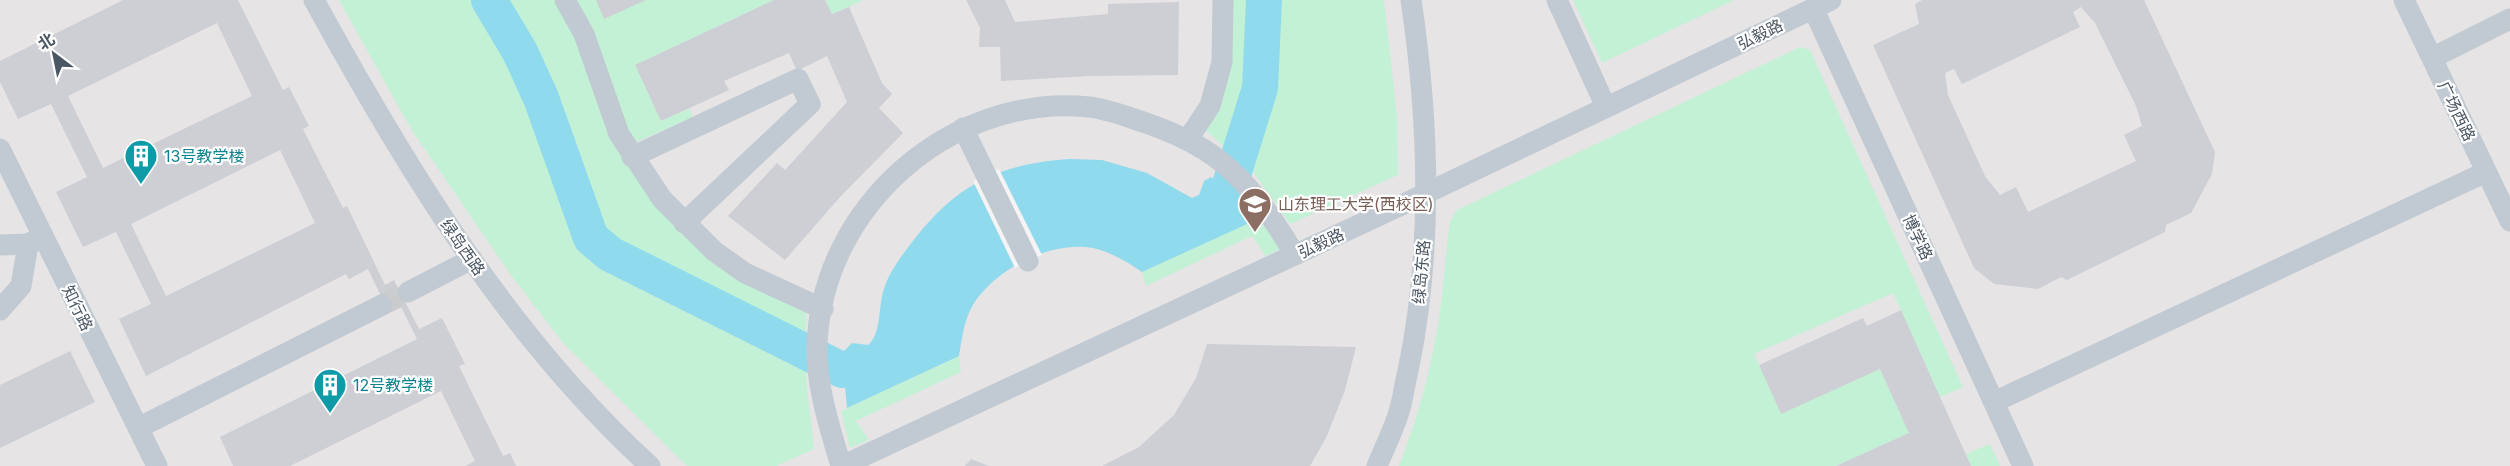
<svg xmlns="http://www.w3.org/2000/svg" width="2510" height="466" font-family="Inter,'Noto Sans SC',sans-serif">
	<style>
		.education { fill: #e6e4e5 }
		.green { fill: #c3f1d5 }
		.water { fill: #90daee }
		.pier { fill: #f5f3f3 }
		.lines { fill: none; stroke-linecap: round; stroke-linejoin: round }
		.river { stroke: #90daee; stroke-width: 36 }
		.building { fill: #cdcfd5; fill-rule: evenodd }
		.street-tunnel { stroke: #caccce; stroke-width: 21; stroke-dasharray: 21 10; stroke-linecap: butt }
		.street { stroke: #c1cad2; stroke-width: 21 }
		.labels { text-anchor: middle; stroke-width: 4.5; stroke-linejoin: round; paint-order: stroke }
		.street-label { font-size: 16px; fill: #4a5661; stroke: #fff }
		.culture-label { font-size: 16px; fill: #0d838f; stroke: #fff; text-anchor: start }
		.education-label { font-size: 16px; fill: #785e54; stroke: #fff; text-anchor: start }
	</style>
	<rect width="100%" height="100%" fill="#f5f3f3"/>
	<path class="education" d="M0,0H2510V466H0Z"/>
	<path class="green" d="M339,0H554L581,46L649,196L806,305V380L814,449L776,466H687L563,343L510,274L411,129Z
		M572,0H774L635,65L661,121L689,109L693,117L632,144Z
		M825,0H861L862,1L832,14Z
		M1229,0H1384L1397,116L1398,175L1290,224L1254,173L1205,130Z
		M1573,0H1734L1602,63Z
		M1800,47L1810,50L1963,387L1940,397L1893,293L1754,354L1781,413L1880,369L1909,433L1836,466H1399C1418,418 1431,369 1439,319C1444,287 1445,254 1450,222L1457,210Z
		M1263,216L1282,248L1266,256L1252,236L1146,286L1142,272Z
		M959,356L961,372L856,421L869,440L850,448L841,411Z
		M1990,444L2000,466H1971L1966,454Z"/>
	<path class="water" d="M1070,159L1102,160L1147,173L1192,198L1199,195L1204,181L1211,177L1256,220L1142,272C1127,262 1111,252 1093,248C1051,240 996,269 974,303C964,319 962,338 959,356L847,408L842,353L852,343L868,345C882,334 878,305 884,289C889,272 902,255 913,241C957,184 998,164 1070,159Z"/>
	<path class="pier" d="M999,169L1042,255L1015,268L973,181Z"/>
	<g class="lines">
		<path class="river" d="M489,0L520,52L541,98L591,238L610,254L842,370
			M1228,191L1260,88L1264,0"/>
	</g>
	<path class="building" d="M123,0H238L283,90L289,87L309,126L303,129L343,208L347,206L385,285L394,280L419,329L442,318L465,364L459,366L503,456L510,453L516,466H465L475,461L441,391L290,466H233L220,437L417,339L401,307L389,313L368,269L349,279L346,274L146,376L119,319L151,304L116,232L83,247L56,192L87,177L51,104L18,119L0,82V61ZM217,23L252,96L103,168L68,96ZM280,150L315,223L166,296L131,224Z
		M596,0H646L604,19Z
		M774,0H825L832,14L849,7L882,83L892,94L879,108L903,133L840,197L785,260L728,216L777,163L785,170L847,102L827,56L797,71L789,53L724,81L729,90L661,121L635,65Z
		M966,0H1005L1015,22L1108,14V4L1179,2L1178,75L1090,76L1001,81L1000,47H979L980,28Z
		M1922,0H2144L2215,152L2212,174L2191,213L2166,225L2165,232L2067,280L2061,277L2038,289L1994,284L1974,268L1873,45L1919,24L1915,4ZM2081,7L2095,23L2136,106L2142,126L2124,135L2136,161L2028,212L2016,187L2000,195L1985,176L1948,95L1945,73L1954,69L1962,84L2080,27L2073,12Z
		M1901,310L1940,397L1971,466H1836L1909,433L1880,369L1781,414L1759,365L1863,318L1867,326Z
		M1207,344L1356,347L1345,390L1327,436L1310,466H1102L1139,447L1174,415L1196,378Z
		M70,351L95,402L0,448V385Z
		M971,459L989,466H965Z"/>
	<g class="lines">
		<path class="street-tunnel" d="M382,305L408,292"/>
		<path class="street" d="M314,0C406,168 507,335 650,466
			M565,0L584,34L619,134L662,199L714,251L745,273L823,309
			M1557,0L1606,107
			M2404,0L2510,221
			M1813,8L2023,466
			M2432,58L2510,19
			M963,128L1028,261
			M1188,139L1210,106L1222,62L1223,0
			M0,149L157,466
			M632,157L798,79L810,104L684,223
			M0,245L28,244L40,238
			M408,292L472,259
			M0,310L21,286L28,244
			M1994,402L2486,172
			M138,428L382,305
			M841,466C830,428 816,386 817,346C821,207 951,93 1089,107C1108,109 1128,117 1146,123C1172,132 1197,143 1219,160C1251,185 1274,220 1295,255
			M842,466L1408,202L1831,0
			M1377,466C1384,449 1392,433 1398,415C1403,401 1404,386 1408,371C1433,251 1429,121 1411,0"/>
	</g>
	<defs>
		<symbol id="building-pin" viewBox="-11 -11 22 30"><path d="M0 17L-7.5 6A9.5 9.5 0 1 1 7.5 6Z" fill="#0f9aa8" stroke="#fff"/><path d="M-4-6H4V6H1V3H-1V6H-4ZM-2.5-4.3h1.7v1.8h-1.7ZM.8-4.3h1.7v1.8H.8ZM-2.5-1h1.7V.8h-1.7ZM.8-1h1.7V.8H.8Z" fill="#fff"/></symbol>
		<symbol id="university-pin" viewBox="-11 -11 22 30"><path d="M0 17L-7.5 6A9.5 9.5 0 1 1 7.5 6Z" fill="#8d6e63" stroke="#fff"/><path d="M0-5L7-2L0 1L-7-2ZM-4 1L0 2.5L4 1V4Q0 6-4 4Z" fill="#fff"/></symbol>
	</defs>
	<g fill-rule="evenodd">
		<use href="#building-pin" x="122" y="137" width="38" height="52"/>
		<use href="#university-pin" x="1236" y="185" width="38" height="52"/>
		<use href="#building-pin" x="311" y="366" width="38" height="52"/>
	</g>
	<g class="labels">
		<g class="street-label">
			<text transform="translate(1760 34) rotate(-26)" y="6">弘毅路</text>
			<text transform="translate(2457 111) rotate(64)" y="6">广场西路</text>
			<text transform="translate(1918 237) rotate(65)" y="6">博学路</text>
			<text transform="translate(1321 243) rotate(-25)" y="6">弘毅路</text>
			<text transform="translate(463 247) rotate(55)" y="6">绿岛西路</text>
			<text transform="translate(1421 272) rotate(-85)" y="6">绿岛东路</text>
			<text transform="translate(78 308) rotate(64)" y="6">知行路</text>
		</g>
		<g class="culture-label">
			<text x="164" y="162">13号教学楼</text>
			<text x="353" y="391">12号教学楼</text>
		</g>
		<g class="education-label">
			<text x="1278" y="210">山东理工大学(西校区)</text>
		</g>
	</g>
	<g transform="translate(54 54) rotate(328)" stroke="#ffffff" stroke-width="4.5" paint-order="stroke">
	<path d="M0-4.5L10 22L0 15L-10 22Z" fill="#4a5661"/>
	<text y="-9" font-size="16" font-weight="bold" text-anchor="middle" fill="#4a5661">北</text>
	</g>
</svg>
